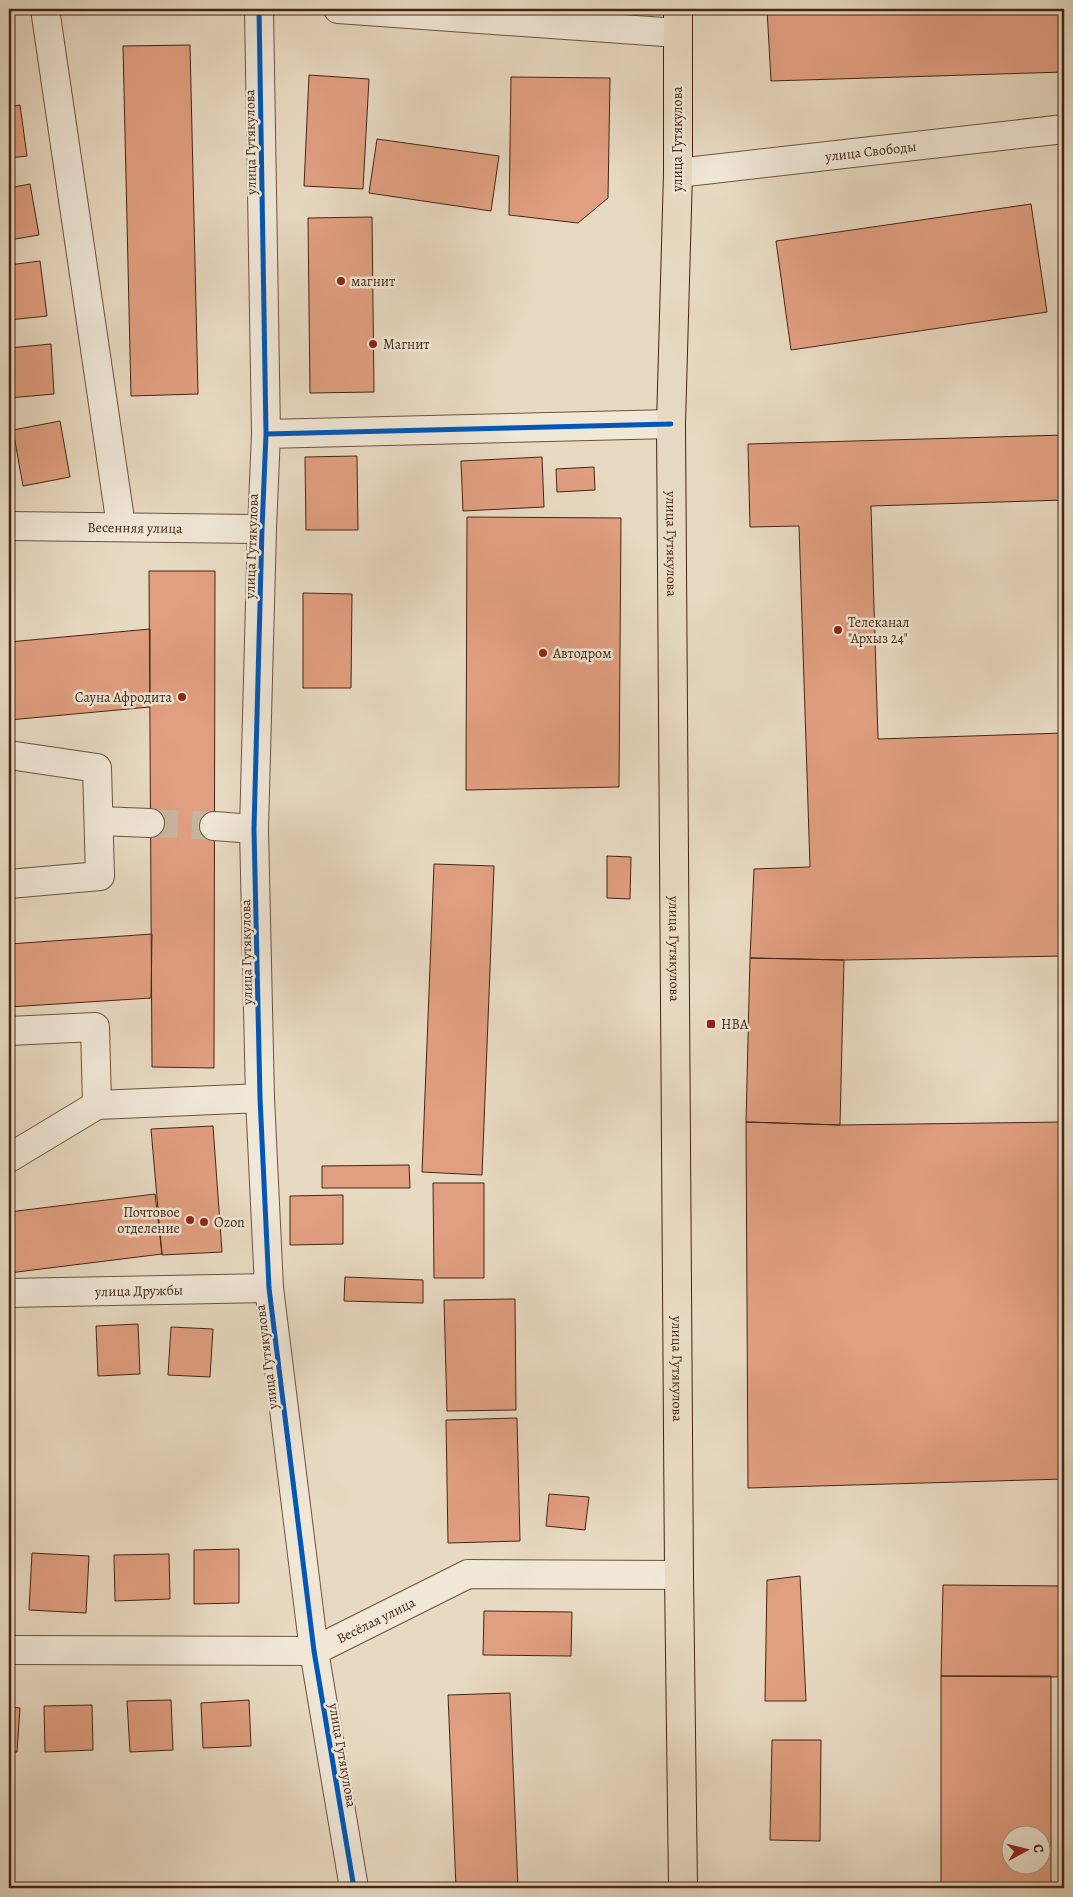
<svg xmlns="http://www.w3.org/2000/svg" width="1073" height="1897" font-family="Alegreya,serif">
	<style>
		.building { fill: #e19f81; stroke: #442512; fill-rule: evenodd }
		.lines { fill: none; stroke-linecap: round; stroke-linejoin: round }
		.minor-tunnel { stroke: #c7b69f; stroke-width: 28; stroke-dasharray: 28 14; stroke-linecap: butt }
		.minor-casing { stroke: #6d523e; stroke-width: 30 }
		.major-casing { stroke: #442512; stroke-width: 30 }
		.minor { stroke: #f0e7d7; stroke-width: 28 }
		.major { stroke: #e8dac2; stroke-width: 28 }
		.cycleway-casing { stroke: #f0e7d7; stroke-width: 8 }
		.cycleway { stroke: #0057b8; stroke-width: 5 }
		.poi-dot { fill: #8f2418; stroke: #f0e7d7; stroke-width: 2 }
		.labels { text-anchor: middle; stroke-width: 5; stroke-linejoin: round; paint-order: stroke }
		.street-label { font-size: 14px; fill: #442512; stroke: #f0e7d7 }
		.poi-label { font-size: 14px; fill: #442512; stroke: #f0e7d7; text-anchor: start }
	</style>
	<rect width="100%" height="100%" fill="#e8dac2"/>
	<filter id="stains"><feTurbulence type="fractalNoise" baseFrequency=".004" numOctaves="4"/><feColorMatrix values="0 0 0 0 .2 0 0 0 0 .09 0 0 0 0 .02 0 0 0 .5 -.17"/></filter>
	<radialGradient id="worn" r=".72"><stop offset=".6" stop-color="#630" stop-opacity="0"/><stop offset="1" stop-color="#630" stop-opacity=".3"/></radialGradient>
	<path class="building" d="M767,9H1064V72L771,81Z
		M9,26L13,74L9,75Z
		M190,45L198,394L131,396L123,46Z
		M309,75L369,79L363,189L304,186Z
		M511,77L610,78L608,198L578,223L509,215Z
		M20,105L27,156L9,158V107Z
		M377,139L499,156L491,211L369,193Z
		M30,184L39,235L9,240V188Z
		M1031,204L1047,312L791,350L776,241Z
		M372,217L374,392L310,393L308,218Z
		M40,261L47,316L9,320V265Z
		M51,344L54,394L9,398V348Z
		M60,421L70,477L23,486L13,430Z
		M1064,435V500L871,506L878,739L1064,733V956L844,960L750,958L754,869L810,867L799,526L750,527L748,444Z
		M357,456L358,530H306L305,457Z
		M542,457L544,507L463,511L461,461Z
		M594,467L595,490L557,492L556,469Z
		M467,517L621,518L619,787L466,790Z
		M149,571H215L214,1068L152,1067Z
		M303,593L352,594L351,688H303Z
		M150,629V707L9,720V642Z
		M607,856L631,857L630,899L607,898Z
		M434,864L494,866L482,1175L422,1172Z
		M152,934L151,998L9,1007V944Z
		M750,958L844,960L840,1125L746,1122Z
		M746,1122L840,1125L1064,1122V1479L748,1488Z
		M213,1126L222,1252L162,1255L151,1129Z
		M409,1165L410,1188H322V1166Z
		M433,1183H484V1278H434Z
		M155,1194L162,1254L9,1273V1212Z
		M343,1195V1244L290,1245V1196Z
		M345,1277L423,1280V1303L344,1301Z
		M515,1299L516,1410L447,1411L444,1300Z
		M138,1324L140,1374L98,1376L96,1326Z
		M171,1327L213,1329L210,1377L168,1375Z
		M517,1418L520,1541L448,1543L446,1420Z
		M549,1494L589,1497L585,1530L546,1526Z
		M239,1549V1603L194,1604V1550Z
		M32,1553L89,1556L86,1613L29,1610Z
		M169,1554L170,1599L115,1601L114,1555Z
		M800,1576L806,1701H765L767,1580Z
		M943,1585L1064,1586V1677L941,1676Z
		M484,1611L572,1612L571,1656L483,1655Z
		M941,1676H1051V1888H941ZM1010,1834H1040V1864H1010Z
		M510,1693L518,1888H456L448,1695Z
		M171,1700L173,1750L130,1752L127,1701Z
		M249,1700L251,1746L203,1748L201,1703Z
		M92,1705L93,1750L45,1752L44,1706Z
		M9,1707L20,1708L17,1752H9Z
		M772,1740H821L820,1841L770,1840Z"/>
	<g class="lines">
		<path class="minor-tunnel" d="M150,823L214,826"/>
		<defs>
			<g id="minor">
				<path d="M45,9L121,526"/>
				<path d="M259,9L266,434L262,529L254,829L260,1098L269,1288L314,1651L354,1888"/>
				<path d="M338,9L678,33"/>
				<path id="s1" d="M678,173L1064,129"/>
				<path d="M266,434L671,424"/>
				<path id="s2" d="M9,526L262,529"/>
				<path d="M9,755L97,768L100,876L9,884"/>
				<path d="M99,821L150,823"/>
				<path d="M214,826L254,829"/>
				<path d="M9,1031L95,1027L97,1105"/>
				<path d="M9,1158L97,1105L260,1098"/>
				<path id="s3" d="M9,1293L269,1288"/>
				<path id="s4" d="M9,1650L314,1651L468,1574L679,1575"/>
			</g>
			<g id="major">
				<path id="s5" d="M678,9V173L671,424L679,1575L683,1888"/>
			</g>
		</defs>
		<use href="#minor" class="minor-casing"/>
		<use href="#major" class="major-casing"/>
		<use href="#minor" class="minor"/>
		<use href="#major" class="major"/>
		<defs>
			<path id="cycleway" d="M259,9L266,434L262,529L254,829L260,1098L269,1288L314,1651L354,1888
				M266,434L671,424"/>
		</defs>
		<use href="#cycleway" class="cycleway-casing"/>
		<use href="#cycleway" class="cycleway"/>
	</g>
	<g class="poi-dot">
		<circle cx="341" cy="281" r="5"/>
		<circle cx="373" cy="344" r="5"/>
		<circle cx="838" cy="630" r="5"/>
		<circle cx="543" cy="653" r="5"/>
		<circle cx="182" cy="697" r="5"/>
		<rect x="706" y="1019" width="10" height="10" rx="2.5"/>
		<circle cx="190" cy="1220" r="5"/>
		<circle cx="204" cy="1222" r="5"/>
	</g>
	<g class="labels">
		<g class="street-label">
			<text transform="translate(677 139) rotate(-90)" y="5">улица Гутякулова</text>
			<text transform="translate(250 142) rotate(-91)" y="5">улица Гутякулова</text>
			<text dy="5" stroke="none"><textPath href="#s1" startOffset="194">улица Свободы</textPath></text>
			<text dy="5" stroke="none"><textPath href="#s2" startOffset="126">Весенняя улица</textPath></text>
			<text dy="5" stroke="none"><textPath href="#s5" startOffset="535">улица Гутякулова</textPath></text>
			<text transform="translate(251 546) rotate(-88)" y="5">улица Гутякулова</text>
			<text dy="5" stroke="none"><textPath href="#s5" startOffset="940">улица Гутякулова</textPath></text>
			<text transform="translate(246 952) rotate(-91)" y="5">улица Гутякулова</text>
			<text dy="5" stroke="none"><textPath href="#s3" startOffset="130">улица Дружбы</textPath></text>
			<text transform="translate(266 1357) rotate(-97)" y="5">улица Гутякулова</text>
			<text dy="5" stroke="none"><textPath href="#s5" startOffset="1360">улица Гутякулова</textPath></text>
			<text dy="5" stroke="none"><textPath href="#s4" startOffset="374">Весёлая улица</textPath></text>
			<text transform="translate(343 1755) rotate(80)" y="5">улица Гутякулова</text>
		</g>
		<g class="poi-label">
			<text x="351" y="286">магнит</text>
			<text x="383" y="349">Магнит</text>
			<text x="848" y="627">Телеканал<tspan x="848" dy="16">"Архыз 24"</tspan></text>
			<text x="553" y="658">Автодром</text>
			<text x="172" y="702" text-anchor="end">Сауна Афродита</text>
			<text x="721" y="1029">НВА</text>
			<text x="180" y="1217" text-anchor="end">Почтовое<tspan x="180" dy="16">отделение</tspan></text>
			<text x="214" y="1227">Ozon</text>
		</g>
	</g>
	<rect width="1073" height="1897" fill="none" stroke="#e8dac2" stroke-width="30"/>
	<rect x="10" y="10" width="1053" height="1877" fill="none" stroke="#442512" stroke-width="2.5"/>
	<rect x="15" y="15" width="1043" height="1867" fill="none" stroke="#442512"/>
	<g transform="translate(1026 1850) rotate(83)"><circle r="24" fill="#f0e7d7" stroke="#ab9988"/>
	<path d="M0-4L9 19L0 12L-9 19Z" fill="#8f2418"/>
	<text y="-8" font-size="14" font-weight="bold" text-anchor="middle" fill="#442512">С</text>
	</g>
	<rect width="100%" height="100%" filter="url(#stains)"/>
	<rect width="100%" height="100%" fill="url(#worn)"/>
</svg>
